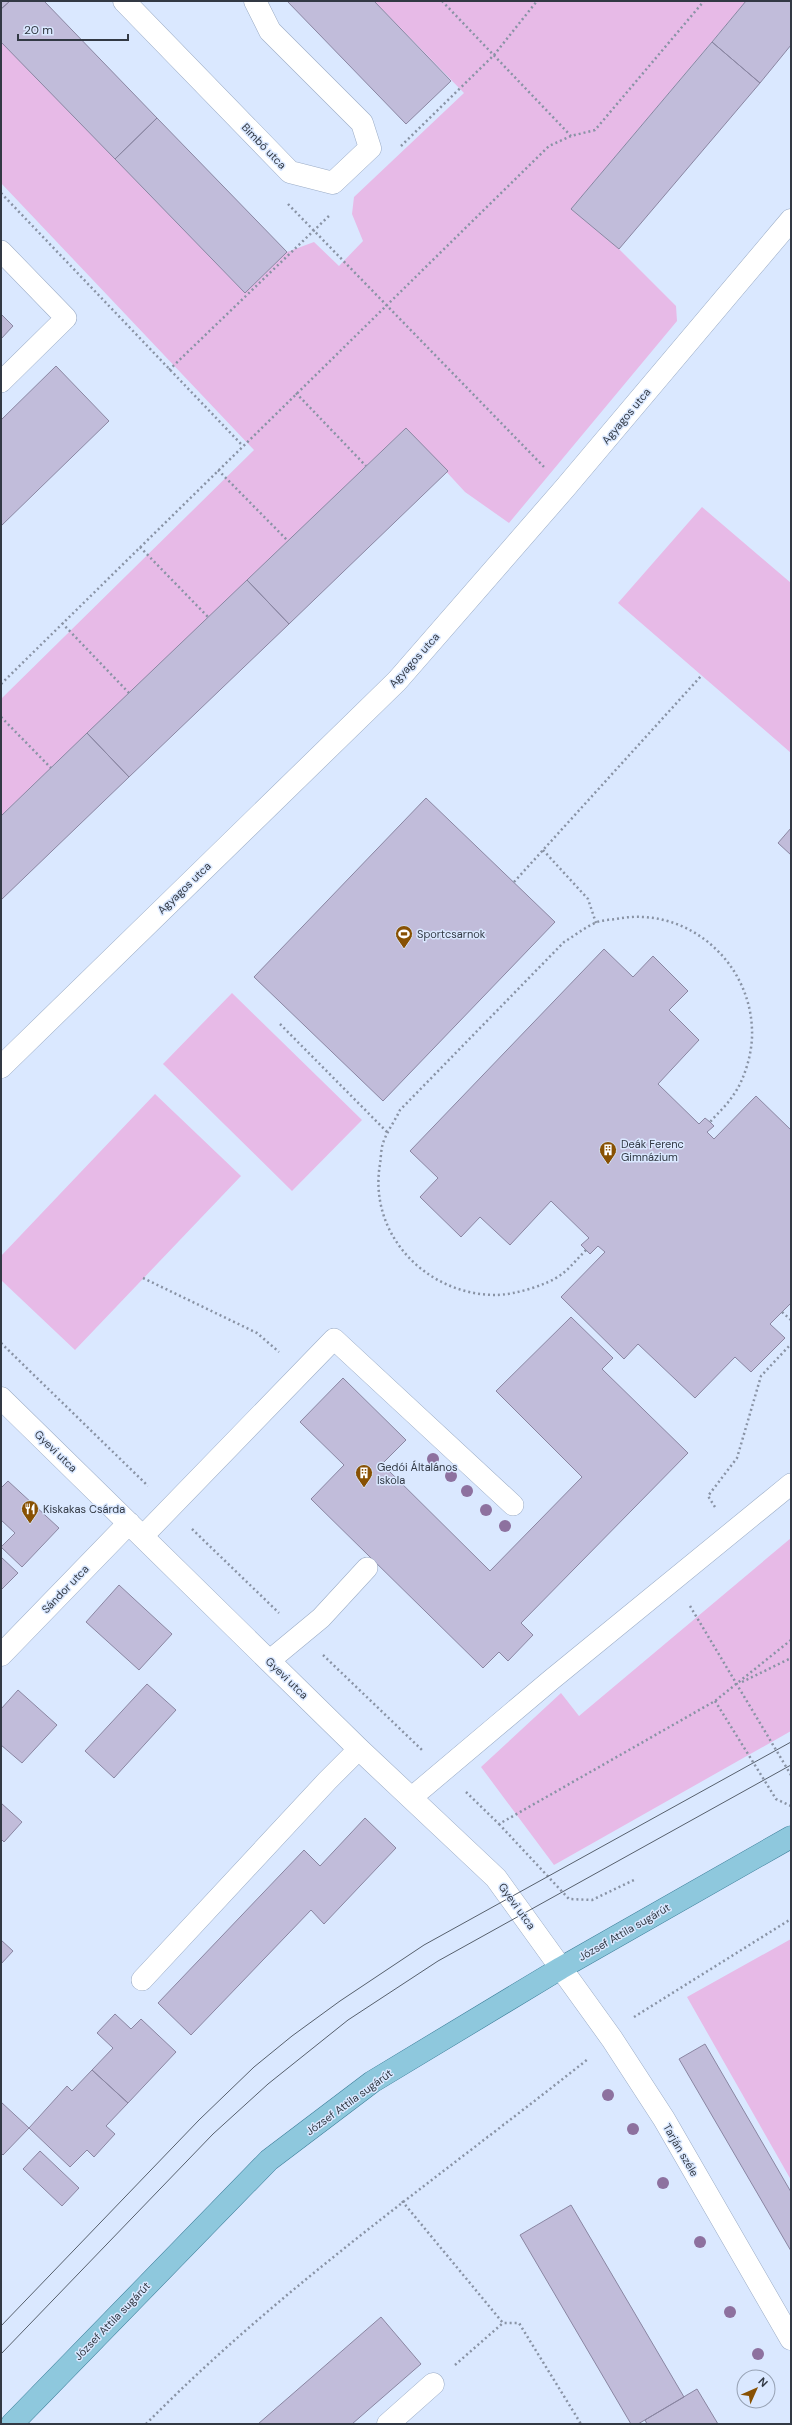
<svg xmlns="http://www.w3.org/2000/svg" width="792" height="2425" font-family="'DM Sans',sans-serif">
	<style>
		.green { fill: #e7bae7 }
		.building { fill: #c1bcda; stroke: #8a86a2 }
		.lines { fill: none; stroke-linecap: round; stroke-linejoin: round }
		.service-casing { stroke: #9bacc6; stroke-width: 22 }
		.minor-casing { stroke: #9bacc6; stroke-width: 23 }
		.primary-casing { stroke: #3c7e99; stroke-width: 23 }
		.path { stroke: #8993a5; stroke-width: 2.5; stroke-dasharray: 2 3; stroke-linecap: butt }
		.service { stroke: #fff; stroke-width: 21 }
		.minor { stroke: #fff; stroke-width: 22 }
		.primary { stroke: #8ec8dd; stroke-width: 22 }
		.tram { stroke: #57606d; stroke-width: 1 }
		.tree { fill: #8d719f }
		.labels { text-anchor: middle; stroke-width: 3; stroke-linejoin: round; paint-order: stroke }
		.street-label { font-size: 11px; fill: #323944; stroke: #dae8ff }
		.poi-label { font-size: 11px; fill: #323944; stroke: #dae8ff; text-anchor: start }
	</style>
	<rect width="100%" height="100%" fill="#dae8ff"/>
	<path class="green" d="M374,1H746L571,209L619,249L676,306L677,321L509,523L465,492L406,428L1,816V699L254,450L1,183V41L245,293L287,252L314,242L339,266L363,241L352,214L354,197L464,93Z
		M702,507L791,583V753L618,603Z
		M232,993L362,1120L292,1191L163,1064Z
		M155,1094L241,1176L75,1350L1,1280V1256Z
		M791,1538V1731L554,1865L481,1767L561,1693L579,1716Z
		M791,1939V2180L687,1997Z"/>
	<path class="building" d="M1,1H10L1,9Z
		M10,1H44L157,118L115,159L1,42V9Z
		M287,1H374L451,81L406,124Z
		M746,1H791V45L760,83L712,42Z
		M712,42L760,83L619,249L571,209Z
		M157,118L287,252L245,293L115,159Z
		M1,314L13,326L1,339Z
		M56,366L109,421L1,526V420Z
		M406,428L448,471L289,624L247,580Z
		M247,580L289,624L129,777L87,733Z
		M87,733L129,777L1,900V816Z
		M426,798L555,922L383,1101L254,977Z
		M791,828V855L778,843Z
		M604,949L633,977L653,956L688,991L669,1010L699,1040L658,1084L699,1124L705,1118L710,1122L714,1126L707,1132L714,1139L756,1096L791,1130V1303L770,1324L785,1338L751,1372L735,1357L695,1398L638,1344L624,1359L561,1297L605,1252L598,1246L590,1254L581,1245L589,1238L551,1201L510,1245L480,1217L461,1237L420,1197L438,1178L410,1151Z
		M571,1317L613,1358L602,1369L688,1453L521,1623L533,1635L508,1661L499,1652L483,1668L311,1499L344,1465L300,1422L343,1378L406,1440L382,1464L490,1571L582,1477L496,1391Z
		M8,1481L59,1528L22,1567L1,1547L15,1533L1,1520V1488Z
		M1,1557L18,1573L1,1590Z
		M119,1585L172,1634L139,1670L86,1622Z
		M147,1684L176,1710L114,1778L85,1751Z
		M18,1690L57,1725L22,1763L1,1745V1709Z
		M1,1803L22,1822L4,1842L1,1839Z
		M365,1818L396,1848L324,1924L311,1910L191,2035L158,2003L304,1850L320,1866Z
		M1,1940L13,1951L1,1964Z
		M115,2014L131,2029L141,2019L176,2052L128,2103L92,2070L113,2048L97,2033Z
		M705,2044L791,2192V2251L679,2059Z
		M92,2070L128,2103L106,2126L115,2134L94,2157L87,2150L70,2167L29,2128L67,2086L72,2091Z
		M1,2102L29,2128L3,2155L1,2153Z
		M40,2151L79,2188L62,2206L23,2169Z
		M571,2205L684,2397L638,2424H631L520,2235Z
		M381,2317L421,2364L352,2424H258Z
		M697,2389L718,2424H647L645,2420Z"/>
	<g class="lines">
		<defs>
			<path id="service" d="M1,251L66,318L1,382
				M143,1536L334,1339L513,1505
				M269,1661L321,1618L367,1568
				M411,1798L551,1680L791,1484
				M142,1980L327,1781L359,1749"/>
			<path id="minor" d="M124,1L290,172L333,183L370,148L362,123L270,31L255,1
				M1,1067L397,681L565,488L791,220
				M1,1398L359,1749L496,1878L612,2039L664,2119L791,2339
				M1,1655L129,1523
				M388,2424L433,2384"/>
			<path id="primary" d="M12,2424L269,2160L372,2082L561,1968L791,1837"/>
		</defs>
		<use href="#service" class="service-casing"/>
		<use href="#minor" class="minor-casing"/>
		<use href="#primary" class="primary-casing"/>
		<path class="path" d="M442,1L571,136
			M401,146L494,55L537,1
			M1,193L242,445
			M288,204L544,467
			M169,370L331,214
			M296,393L366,466
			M218,470L288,541
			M140,547L208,617
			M62,623L129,693
			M1,684L549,146L571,136L595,130L704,1
			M1,717L51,768
			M543,850L588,899L596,923
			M514,882L702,675
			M280,1024L388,1133
			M586,1250C578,1258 571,1267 562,1274C548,1285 514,1295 496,1295C426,1295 368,1234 380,1164C381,1157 381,1149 383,1143C387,1131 395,1121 400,1110L564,942C574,936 584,928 595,923C601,920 609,920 616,919C685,905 750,960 752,1030C753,1051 745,1080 732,1097C726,1106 717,1114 710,1122
			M143,1278L257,1333L279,1352
			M782,1312L791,1320
			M1,1343L148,1486
			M715,1507L708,1496L737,1458L761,1376L791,1344
			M192,1529L279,1613
			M690,1606L791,1775
			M323,1655L422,1750
			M742,1682L791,1658
			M715,1701L776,1799L791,1806
			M466,1792L499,1824L715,1701L791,1640
			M499,1824L569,1899L592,1900L636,1879
			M634,2017L791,1919
			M402,2201L503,2323H519L581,2424
			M455,2365L503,2323
			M146,2424C282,2286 437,2179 588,2059"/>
		<use href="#service" class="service"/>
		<use href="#minor" class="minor"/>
		<use href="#primary" class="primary"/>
		<path class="tram" d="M1,2326L199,2120L254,2067L292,2036L340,2001L424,1945L791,1742
			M1,2354L213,2134L268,2084L348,2020L438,1961L791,1765"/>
	</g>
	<g class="tree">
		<circle cx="433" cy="1459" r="6"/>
		<circle cx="451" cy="1476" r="6"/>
		<circle cx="467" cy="1491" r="6"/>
		<circle cx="486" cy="1510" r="6"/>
		<circle cx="505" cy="1526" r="6"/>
		<circle cx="608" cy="2095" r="6"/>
		<circle cx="633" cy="2129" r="6"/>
		<circle cx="663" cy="2183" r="6"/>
		<circle cx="700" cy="2242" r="6"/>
		<circle cx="730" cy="2312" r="6"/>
		<circle cx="758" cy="2354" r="6"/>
	</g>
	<defs>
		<symbol id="stadium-pin" viewBox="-11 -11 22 30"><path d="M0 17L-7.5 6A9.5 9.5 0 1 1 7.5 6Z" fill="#885103" stroke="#dae8ff"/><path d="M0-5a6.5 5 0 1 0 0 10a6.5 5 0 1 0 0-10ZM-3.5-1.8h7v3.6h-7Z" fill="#fff"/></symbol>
		<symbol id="building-pin" viewBox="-11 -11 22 30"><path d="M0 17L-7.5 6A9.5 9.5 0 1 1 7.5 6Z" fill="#885103" stroke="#dae8ff"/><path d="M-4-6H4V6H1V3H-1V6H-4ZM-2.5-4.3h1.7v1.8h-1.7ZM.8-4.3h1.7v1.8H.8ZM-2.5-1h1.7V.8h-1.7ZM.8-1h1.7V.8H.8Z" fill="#fff"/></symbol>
		<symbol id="restaurant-pin" viewBox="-11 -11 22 30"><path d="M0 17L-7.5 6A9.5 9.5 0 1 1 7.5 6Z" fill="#885103" stroke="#dae8ff"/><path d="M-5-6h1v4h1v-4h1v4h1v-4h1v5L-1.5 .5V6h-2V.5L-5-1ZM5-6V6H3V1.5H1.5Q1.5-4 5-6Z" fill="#fff"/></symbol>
	</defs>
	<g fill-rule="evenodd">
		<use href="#stadium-pin" x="394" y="924" width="20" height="27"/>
		<use href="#building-pin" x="598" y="1140" width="20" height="27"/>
		<use href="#building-pin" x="354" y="1463" width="20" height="27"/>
		<use href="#restaurant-pin" x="20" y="1499" width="20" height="27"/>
	</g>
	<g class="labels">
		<g class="street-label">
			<text transform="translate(264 146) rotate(46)" y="4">Bimbó utca</text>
			<text transform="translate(626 416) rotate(-50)" y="4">Agyagos utca</text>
			<text transform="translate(414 660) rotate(-48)" y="4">Agyagos utca</text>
			<text transform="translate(184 888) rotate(-44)" y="4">Agyagos utca</text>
			<text transform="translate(56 1451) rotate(44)" y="4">Gyevi utca</text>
			<text transform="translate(65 1589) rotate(-46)" y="4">Sándor utca</text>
			<text transform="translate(287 1678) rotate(44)" y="4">Gyevi utca</text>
			<text transform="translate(517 1906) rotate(54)" y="4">Gyevi utca</text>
			<text transform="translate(624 1932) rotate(-30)" y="4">József Attila sugárút</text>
			<text transform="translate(349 2102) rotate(-36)" y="4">József Attila sugárút</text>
			<text transform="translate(681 2150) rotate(60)" y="4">Tarján széle</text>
			<text transform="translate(112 2321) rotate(-46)" y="4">József Attila sugárút</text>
		</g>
		<g class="poi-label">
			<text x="417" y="938">Sportcsarnok</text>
			<text x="621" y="1148">Deák Ferenc<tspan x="621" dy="13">Gimnázium</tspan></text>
			<text x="377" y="1471">Gedói Általános<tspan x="377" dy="13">Iskola</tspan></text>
			<text x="43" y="1513">Kiskakas Csárda</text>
		</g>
	</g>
	<rect width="792" height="2425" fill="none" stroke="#323944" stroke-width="4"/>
	<g transform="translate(756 2389) rotate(45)"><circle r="19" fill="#dae8ff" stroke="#97a2b4"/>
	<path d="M0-3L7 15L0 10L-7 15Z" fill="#885103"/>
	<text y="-6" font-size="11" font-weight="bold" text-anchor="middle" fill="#323944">N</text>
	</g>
	<path d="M18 34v6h110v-6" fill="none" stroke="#323944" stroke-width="2"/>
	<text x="24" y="34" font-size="12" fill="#323944" stroke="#dae8ff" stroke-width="3" paint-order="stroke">20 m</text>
</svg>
